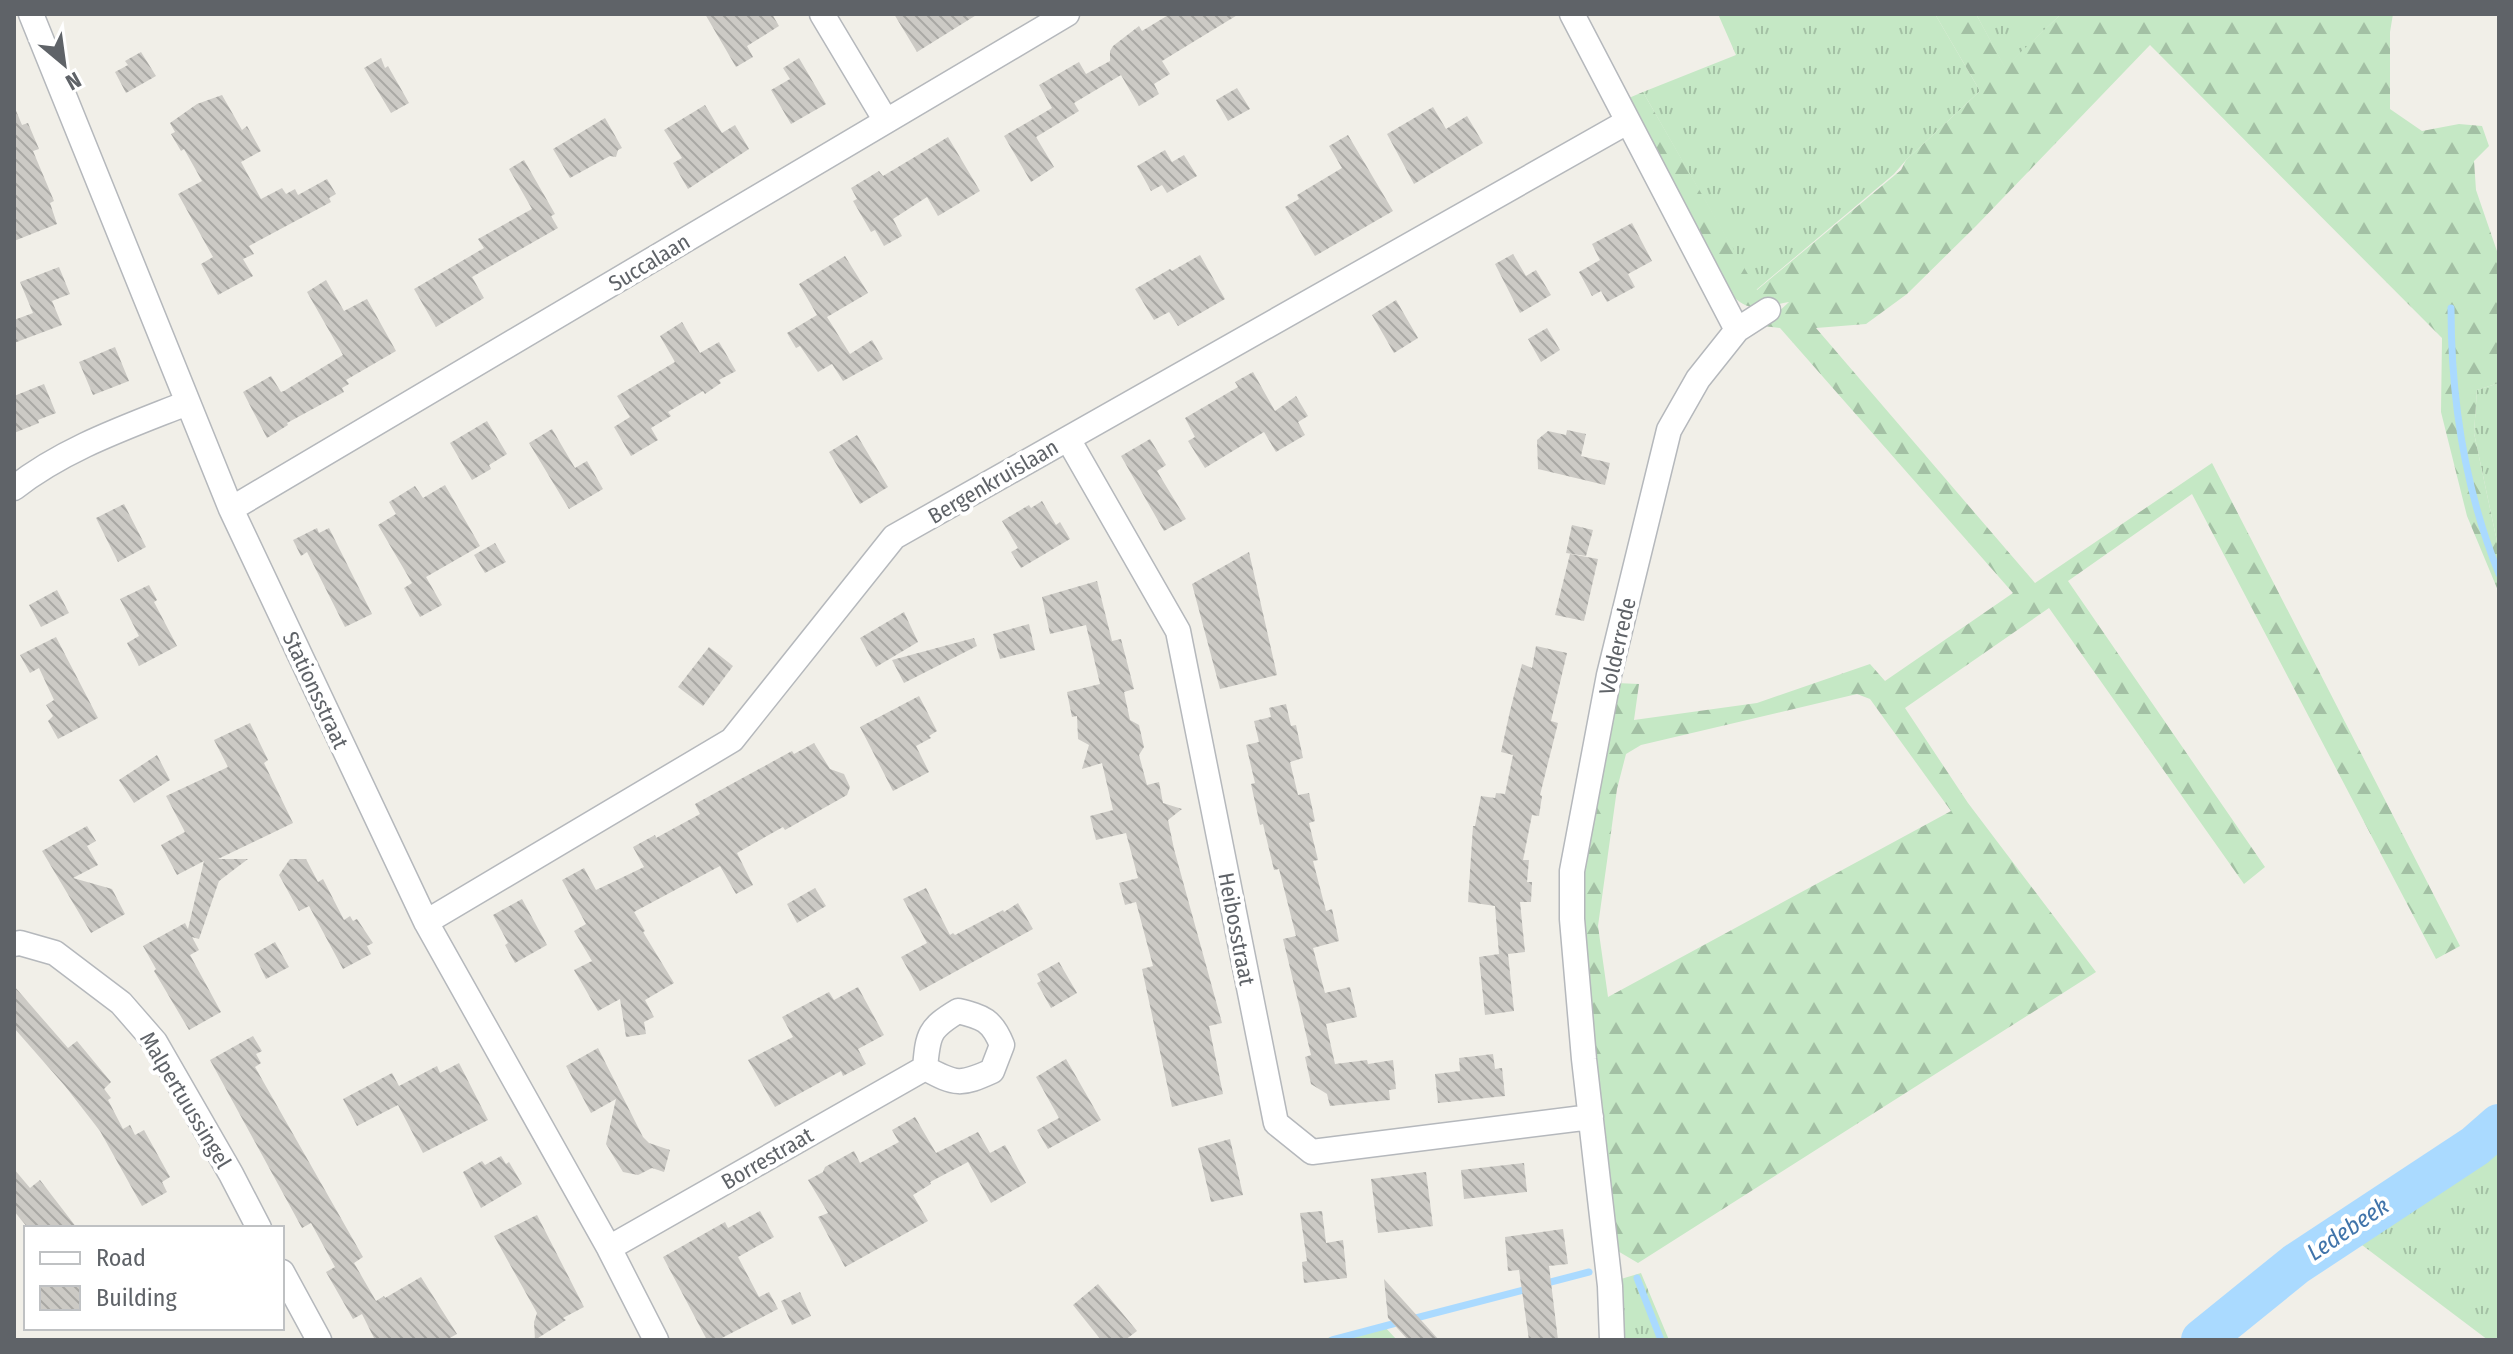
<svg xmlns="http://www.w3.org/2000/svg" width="2513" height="1354" font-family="'Fira Sans Condensed',sans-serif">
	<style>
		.grass { fill: url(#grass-tufts) }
		.forest { fill: url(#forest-firs); fill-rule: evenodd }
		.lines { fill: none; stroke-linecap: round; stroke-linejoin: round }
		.stream { stroke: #aadaff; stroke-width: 7 }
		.river { stroke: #aadaff; stroke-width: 42 }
		.building { fill: url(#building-back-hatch) }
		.minor-casing { stroke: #b5b8bc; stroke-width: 27 }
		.minor { stroke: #fff; stroke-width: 24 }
		.labels { text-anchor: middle; stroke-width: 8; stroke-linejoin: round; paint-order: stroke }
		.street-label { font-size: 22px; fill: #5f6368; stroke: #fff }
		.water-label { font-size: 24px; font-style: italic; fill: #4174aa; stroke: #fff }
	</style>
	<defs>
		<pattern id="grass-tufts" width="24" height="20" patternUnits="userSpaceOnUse" patternTransform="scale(2)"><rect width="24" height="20" fill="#c5e8c5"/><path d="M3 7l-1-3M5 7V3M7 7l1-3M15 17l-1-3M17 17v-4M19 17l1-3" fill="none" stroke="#a3c0a4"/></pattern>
		<pattern id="forest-firs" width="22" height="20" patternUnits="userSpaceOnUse" patternTransform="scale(2)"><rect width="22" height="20" fill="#c5e8c5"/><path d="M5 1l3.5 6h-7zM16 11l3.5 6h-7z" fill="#a3c0a4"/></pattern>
		<pattern id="building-back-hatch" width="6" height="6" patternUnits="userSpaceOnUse" patternTransform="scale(2)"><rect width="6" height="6" fill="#cccac5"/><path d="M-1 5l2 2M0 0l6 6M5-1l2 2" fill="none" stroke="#a9a8a4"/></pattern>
	</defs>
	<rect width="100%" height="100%" fill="#f1efe8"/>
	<path class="grass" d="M1718,14H1935L1980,91L1906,160L1894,174L1756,290L1643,92L1736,55Z
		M1976,14H2061L2005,68Z
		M2499,383V551L2474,433L2477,390Z
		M2499,1137V1340H2488L2354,1239L2482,1153Z
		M1641,1273L1669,1340H1623L1621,1279Z
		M1383,1325L1397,1340H1319Z"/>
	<path class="forest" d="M1935,14H1976L2005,67L2061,14H2393L2390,32V109L2422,131L2459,124L2482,126L2489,146L2474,161L2476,190L2499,257V383L2477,390L2474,433L2499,551V593L2467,516L2441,412L2442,338L2150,45L1976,226L1907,294L1866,324L1816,328L2035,583L2212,463L2460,946L2436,959L2192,494L2068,581L2265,867L2244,884L2049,608L1905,708L1968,803L2096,972L1638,1263L1616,1250L1589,1008L1580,875L1616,683L1639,684L1634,720L1757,703L1870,664L1885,681L2013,593L1780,328L1763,326L1789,302C1766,306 1751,314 1734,297L1624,100L1643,92L1757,290L1901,170L1906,160L1980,91ZM1857,694L1870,699L1951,811L1608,997L1598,926L1617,789L1626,754L1641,745Z"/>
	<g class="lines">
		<path class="stream" d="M2451,308C2451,398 2465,490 2499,574
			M1637,1278L1661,1340
			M1543,1284L1589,1272
			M1412,1319L1531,1288
			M1332,1340L1400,1322"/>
		<path class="river" d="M2202,1340L2296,1264L2475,1146L2499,1125"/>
	</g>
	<path class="building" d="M705,14H772L779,26L747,46L753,57L736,67Z
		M894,14H978L917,52Z
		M1170,14H1239L1162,61L1170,74L1154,84L1159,94L1139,106L1121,75L1074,103L1079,111L1036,137L1054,167L1031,182L1004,136L1052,108L1039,85L1079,62L1086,74L1110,61V51L1113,46L1139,26L1142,31Z
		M141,52L156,76L126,93L115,72L128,65L125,61Z
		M381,58L385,68L388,66L409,103L391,113L364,68Z
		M799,58L826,104L791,124L771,90L790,79L783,68Z
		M1237,88L1250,109L1228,121L1216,100Z
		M222,95L242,130L247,126L261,151L241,162L261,199L282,188L286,194L295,189L298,195L327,179L336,194L329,198L331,202L249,246L254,254L243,259L253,276L218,295L201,264L213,257L178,194L202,181L184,149L181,151L171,134L175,132L170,123L197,104Z
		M705,105L722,133L735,125L749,149L688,189L673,163L682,158L664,130Z
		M14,106L22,125L28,123L39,149L33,151L54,201L50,203L57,224L14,241Z
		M1433,107L1446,129L1467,116L1483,143L1414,184L1387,134Z
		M605,118L622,148L618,150L616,157L610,156L570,178L553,149Z
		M1348,135L1393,211L1315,256L1285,207L1299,199L1297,195L1342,168L1329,146Z
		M948,137L980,191L938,216L927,197L893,219L902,236L884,246L875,230L871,232L853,201L857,199L851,188L879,171L883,176Z
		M1165,150L1172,162L1184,155L1197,176L1167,193L1162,185L1151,191L1137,166Z
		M524,160L555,214L551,216L558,228L472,277L484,298L436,327L414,289L484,248L478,239L532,209L509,169Z
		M1632,223L1652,261L1628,274L1635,287L1607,302L1601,291L1592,296L1579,272L1600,260L1592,244Z
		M1513,254L1526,276L1536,270L1551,295L1520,313L1495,264Z
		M1200,255L1225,299L1178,326L1169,312L1154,320L1135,289L1170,269L1172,271Z
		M845,256L868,293L827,317L850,354L872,340L883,359L843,381L832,364L818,372L800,346L796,348L787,333L817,315L799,284Z
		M59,267L70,294L52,301L62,325L14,343V320L33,313L20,282Z
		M326,280L344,311L367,299L396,351L346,380L349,384L342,388L344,392L287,423L288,425L267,438L243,392L271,376L281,392L284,391L343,355L307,292Z
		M1396,300L1418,338L1394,353L1372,315Z
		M682,322L700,353L719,342L736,371L719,380L721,383L705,394L703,391L668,412L671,416L651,428L658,440L631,456L614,427L630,417L617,396L675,362L660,336Z
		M1547,328L1560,350L1541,362L1528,339Z
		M115,347L129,381L93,395L79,362Z
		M1253,372L1275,411L1296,396L1308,416L1298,422L1305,435L1276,452L1264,432L1205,468L1188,441L1195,437L1185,418L1238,387L1235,382Z
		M44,384L56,413L38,420L39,423L14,433V396Z
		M487,421L507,454L489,465L491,469L472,480L450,443Z
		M552,429L575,468L587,461L603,489L569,509L529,443Z
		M1567,430L1586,434L1581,456L1610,463L1605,485L1538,469L1537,440L1548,431L1566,435Z
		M857,435L888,487L860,504L829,452Z
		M1150,439L1166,465L1157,471L1186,519L1164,531L1121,456Z
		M445,485L480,546L426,577L442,605L420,617L404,588L412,583L378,525L396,514L389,502L415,486L423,498Z
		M1042,501L1056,525L1060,522L1070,539L1021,568L1011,552L1018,548L1002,521L1029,505L1031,508Z
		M124,504L146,547L118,562L96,518Z
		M1572,525L1593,530L1586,556L1566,553Z
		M317,528L319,533L329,528L372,614L345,627L307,552L301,556L293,540Z
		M495,543L506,562L485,573L474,555Z
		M1249,552L1277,675L1220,689L1192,584Z
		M1570,554L1598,559L1584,621L1555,615Z
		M1097,581L1112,641L1121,639L1134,689L1124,692L1130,720L1139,725L1144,747L1139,755L1147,785L1159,782L1163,803L1182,809L1168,820L1174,849L1222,1023L1209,1026L1223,1094L1172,1107L1142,969L1153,966L1136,902L1125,905L1119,883L1138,878L1126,833L1096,840L1090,816L1113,810L1102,763L1082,769L1089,745L1078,739L1077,716L1072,717L1067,692L1100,684L1086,625L1050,634L1042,597Z
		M149,585L157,600L154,602L177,646L139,666L127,643L139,636L120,599Z
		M57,590L69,613L41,627L29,605Z
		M904,612L918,642L876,667L860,638Z
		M1029,624L1035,650L1000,659L993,634Z
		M56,637L98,718L58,739L48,721L53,716L46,705L54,700L39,668L30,673L20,655Z
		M974,638L977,646L904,683L892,660Z
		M1536,646L1567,653L1551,721L1558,723L1540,795L1542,796L1539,816L1532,815L1523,860H1529L1527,882H1532L1531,902H1520L1525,952L1508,954L1514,1011L1485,1015L1479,957L1499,954L1495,906L1468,902L1473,826H1475L1481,796L1495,798L1496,793L1505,794L1513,755L1501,752L1510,711L1522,664L1532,668Z
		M709,647L733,666L703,706L678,687Z
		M919,696L937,731L929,736L931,738L916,746L929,772L893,791L860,727Z
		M1286,704L1291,726L1296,725L1303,758L1290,762L1298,795L1309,793L1315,821L1309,823L1318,860L1313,861L1326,911L1332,909L1339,941L1313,948L1325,993L1350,987L1357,1017L1326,1024L1335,1064L1367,1060L1368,1064L1393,1060L1396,1089L1389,1090L1390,1100L1330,1106L1327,1094L1311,1084L1305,1057L1311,1055L1283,939L1296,936L1279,869L1274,870L1263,824L1260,825L1251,784L1255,783L1246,745L1259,742L1254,721L1271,717L1269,708Z
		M250,723L268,760L264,763L293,823L218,859H248L219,881L199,939L192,937L199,950L190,955L221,1012L189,1030L154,971L156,969L143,946L185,923L188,929L204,861L177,875L161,845L185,832L166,796L228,767L214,740Z
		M814,743L830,769L844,774L850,787L847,795L785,830L783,827L737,853L753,885L736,894L720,866L634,912L645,931L643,932L674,983L645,1000L654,1017L644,1022L646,1034L626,1037L620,999L598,1011L574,970L592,961L574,931L586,924L562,880L584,868L596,890L644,867L633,847L655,835L656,838L700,814L695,804L792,751L794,754Z
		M157,755L170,780L134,803L119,780Z
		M87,826L96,841L87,846L98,865L73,878L112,889L125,914L91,933L42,851Z
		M290,859H306L318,882L323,879L344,920L350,916L353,921L357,919L373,943L367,946L371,954L343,969L309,906L299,911L279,875Z
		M815,888L826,906L797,923L787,904Z
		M926,888L950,935L953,933L955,935L1003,910L1004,912L1018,903L1033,929L920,991L901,957L927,943L903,899Z
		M522,899L547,945L515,963L505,945L508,943L493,915Z
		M275,942L289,967L266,979L254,954Z
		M1059,962L1077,993L1051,1008L1037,983L1041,981L1037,974Z
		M14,986L68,1048L77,1041L111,1082L104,1089L111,1098L108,1100L123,1129L130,1125L135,1135L144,1130L170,1177L162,1182L167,1192L142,1206L100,1131L65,1086L14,1028Z
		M858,987L884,1035L858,1049L866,1064L843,1076L841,1071L775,1107L748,1060L793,1037L782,1017L829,992L834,1000Z
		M253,1036L262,1051L256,1054L261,1063L255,1067L363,1257L354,1263L376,1301L384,1296L385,1298L421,1277L457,1334L446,1340H375L362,1314L353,1319L326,1272L335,1267L311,1223L302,1228L210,1060Z
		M598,1048L643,1137L649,1143L670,1150L664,1172L652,1168L638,1175L623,1172L606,1144L616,1099L591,1113L566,1066Z
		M1493,1054L1495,1069L1502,1068L1505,1096L1438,1103L1435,1074L1460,1071L1459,1058Z
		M1066,1059L1101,1120L1048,1149L1037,1130L1059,1118L1036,1077Z
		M459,1063L488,1120L423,1153L398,1105L357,1126L343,1099L392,1073L399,1086L437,1066L440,1073Z
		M915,1117L936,1153L978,1132L990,1153L1005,1145L1026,1183L991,1203L968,1162L930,1182L931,1184L913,1195L928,1221L845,1267L818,1217L828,1213L808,1180L823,1172L825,1167L854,1151L860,1163L899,1142L892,1130Z
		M1230,1139L1243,1195L1211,1202L1198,1148Z
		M501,1156L506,1164L509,1162L522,1184L481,1208L463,1172L482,1161L485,1165Z
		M1524,1163L1527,1192L1464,1199L1461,1170Z
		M14,1169L30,1188L40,1180L77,1228H28L14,1211Z
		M1426,1172L1433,1226L1378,1233L1371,1179Z
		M760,1211L774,1237L738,1257L759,1297L769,1292L778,1309L718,1340H707L663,1257L725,1222L728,1228Z
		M1322,1211L1326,1243L1343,1240L1347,1278L1304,1283L1302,1262L1307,1261L1300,1213Z
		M537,1215L584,1307L563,1318L566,1320L535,1340L534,1322L537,1313L494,1236Z
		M1563,1229L1568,1264L1549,1266L1558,1340H1529L1519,1270L1508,1271L1505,1237Z
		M1384,1279L1439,1340H1408L1388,1318Z
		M1098,1284L1137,1331L1125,1340H1101L1073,1305Z
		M800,1292L811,1316L792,1325L781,1301Z"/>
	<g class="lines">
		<defs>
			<path id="minor" d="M31,14L231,509L426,922L609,1248L656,1340
				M822,14L886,121
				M1572,14L1737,330
				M1068,439L1178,631L1276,1123L1312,1152L1591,1117
				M14,488C65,448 127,427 187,403
				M231,509L1067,14
				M426,922L732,740L894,537L1627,122
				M14,944L20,943L55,953L121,1003L155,1042L231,1174L259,1228
				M609,1248L925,1068C956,1085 961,1085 992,1071L1002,1045C992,1020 983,1017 958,1011C928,1029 928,1035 925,1068
				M282,1272L319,1340
				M1612,1340L1610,1286L1584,1059L1572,919V871L1609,675L1669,430L1698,379L1737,330L1768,310"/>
		</defs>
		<use href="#minor" class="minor-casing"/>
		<use href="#minor" class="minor"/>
	</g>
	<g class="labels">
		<g class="street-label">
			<text transform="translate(649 262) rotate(-31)" y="8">Succalaan</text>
			<text transform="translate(993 481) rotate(-30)" y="8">Bergenkruislaan</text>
			<text transform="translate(1617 646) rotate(-77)" y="8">Volderrede</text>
			<text transform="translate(316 690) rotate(65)" y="8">Stationsstraat</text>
			<text transform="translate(1237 929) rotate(79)" y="8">Heibosstraat</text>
			<text transform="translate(186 1100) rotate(59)" y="8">Malpertuussingel</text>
			<text transform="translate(767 1158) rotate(-30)" y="8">Borrestraat</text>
		</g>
		<g class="water-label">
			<text transform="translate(2348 1229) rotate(-34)" y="8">Ledebeek</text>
		</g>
	</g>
	<rect width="2513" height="1354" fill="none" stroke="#5f6368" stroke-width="32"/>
	<rect x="24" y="1226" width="260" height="104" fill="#ffffff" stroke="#bfc1c3" stroke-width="2"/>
	<rect x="40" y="1252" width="40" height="12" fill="#ffffff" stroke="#bfc1c3" stroke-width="2"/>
	<text x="96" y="1266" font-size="24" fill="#5f6368">Road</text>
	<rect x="40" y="1286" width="40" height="24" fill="url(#building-back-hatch)" stroke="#bfc1c3" stroke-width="2"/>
	<text x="96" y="1306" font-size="24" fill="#5f6368">Building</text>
	<g transform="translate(64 64) rotate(151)" stroke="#ffffff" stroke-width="6" paint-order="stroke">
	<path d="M0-6L14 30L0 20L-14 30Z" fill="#5f6368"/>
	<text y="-12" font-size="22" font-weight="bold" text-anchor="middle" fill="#5f6368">N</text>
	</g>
</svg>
